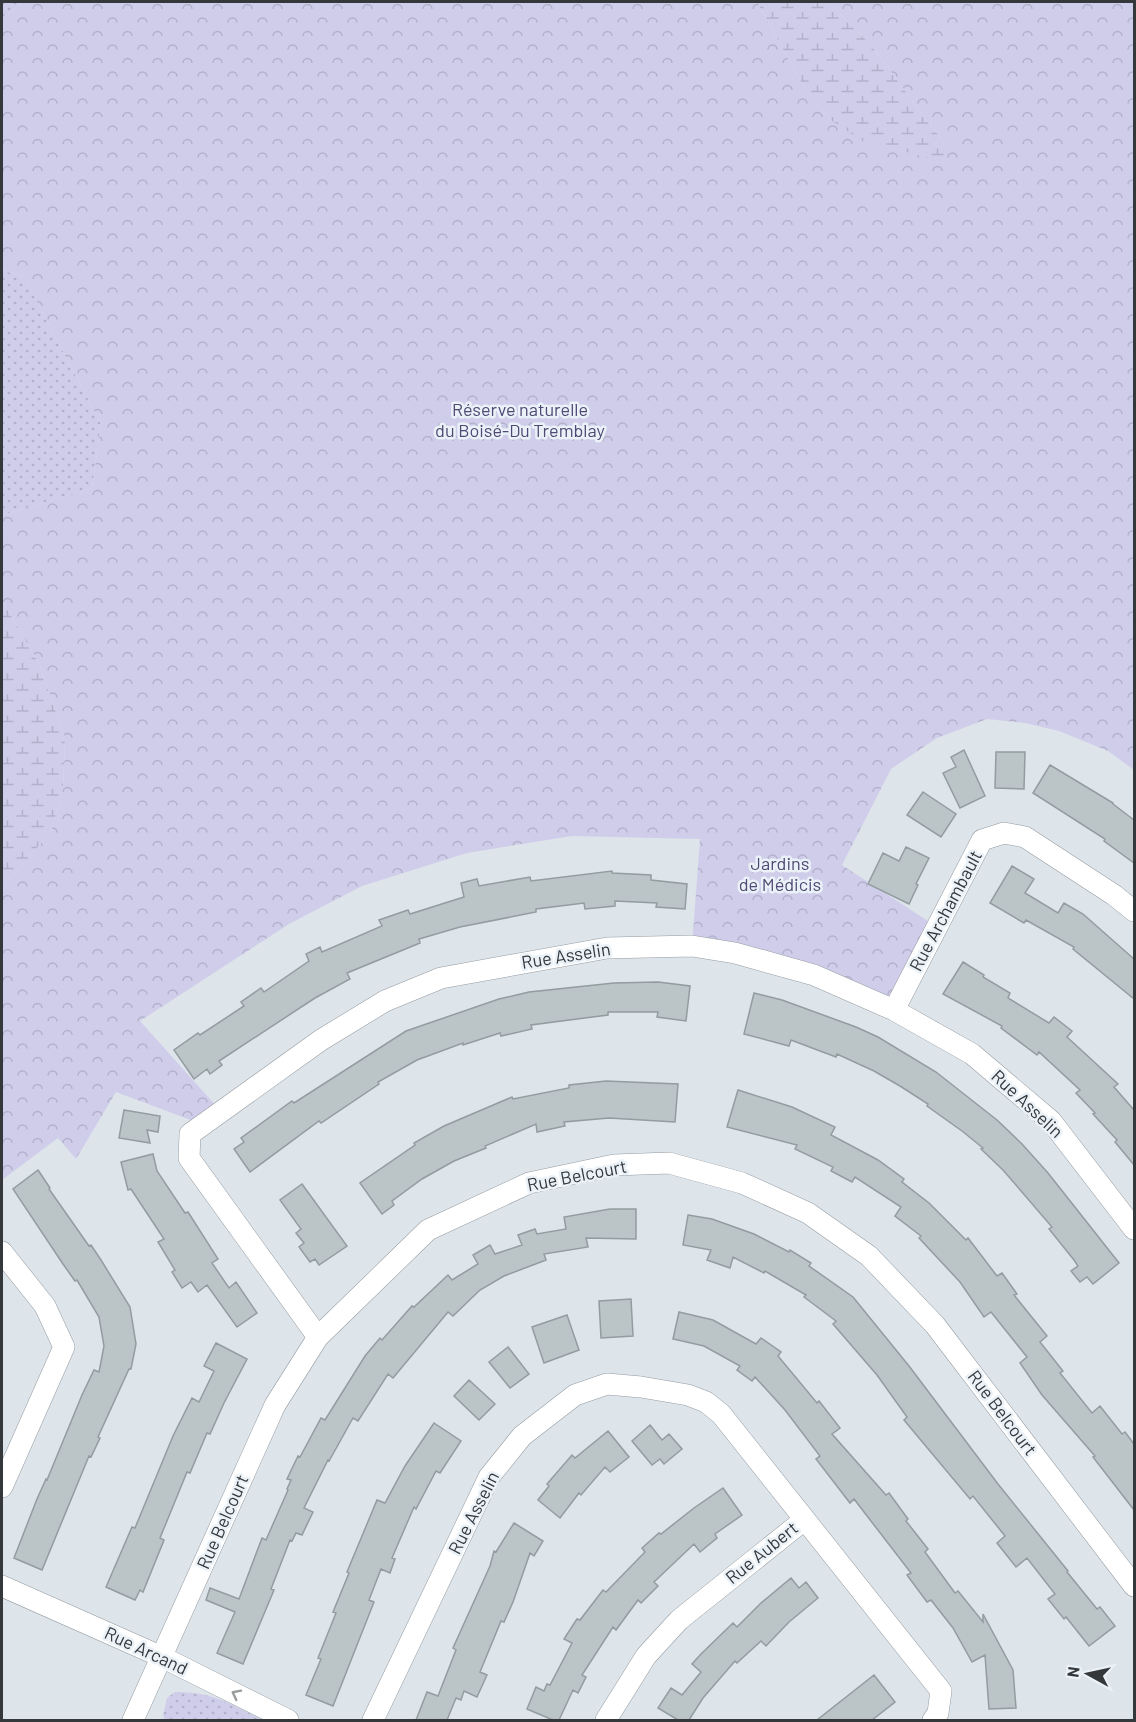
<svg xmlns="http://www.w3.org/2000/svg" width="1136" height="1722" font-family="Barlow,sans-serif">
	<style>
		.grass { fill: url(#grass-dots) }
		.forest { fill: url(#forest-crowns) }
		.wetland { fill: url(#wetland-marsh) }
		.building { fill: #bbc5c8; stroke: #939c9f; stroke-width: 1.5 }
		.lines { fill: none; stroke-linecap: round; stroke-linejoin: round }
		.minor-casing { stroke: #959ca2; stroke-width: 22 }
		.minor { stroke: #fff; stroke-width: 21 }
		.oneway { stroke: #9a9c9d }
		.labels { text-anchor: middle; stroke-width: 5; stroke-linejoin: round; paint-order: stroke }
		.park-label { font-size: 18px; fill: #504975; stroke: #eaf2f8 }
		.street-label { font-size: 18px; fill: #35383b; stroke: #eaf2f8 }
	</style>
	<defs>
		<pattern id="grass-dots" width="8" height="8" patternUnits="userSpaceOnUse" patternTransform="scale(1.5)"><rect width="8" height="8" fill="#d0cdeb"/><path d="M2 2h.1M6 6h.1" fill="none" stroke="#b3b1ca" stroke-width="1.8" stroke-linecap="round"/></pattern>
		<pattern id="forest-crowns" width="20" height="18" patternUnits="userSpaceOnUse" patternTransform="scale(1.5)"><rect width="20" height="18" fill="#d0cdeb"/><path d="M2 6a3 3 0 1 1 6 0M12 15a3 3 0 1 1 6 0" fill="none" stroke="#b3b1ca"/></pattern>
		<pattern id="wetland-marsh" width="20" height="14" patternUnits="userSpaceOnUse" patternTransform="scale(1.5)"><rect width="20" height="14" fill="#d0cdeb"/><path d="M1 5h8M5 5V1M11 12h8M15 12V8" fill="none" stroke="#b3b1ca"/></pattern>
	</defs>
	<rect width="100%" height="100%" fill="#dde4ea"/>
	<path class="grass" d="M2,2H22L2,19Z
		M2,271L23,275L101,424L92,488L2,515Z
		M175,1692C214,1692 230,1704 263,1720H165L163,1716L167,1698Z"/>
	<path class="forest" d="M22,2H757L805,89L832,121L945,144L870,44L828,2H1134V770L1108,751L1059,731L1025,723L987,719L937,738L891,769L842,865L937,927L894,1010L692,946L700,839L572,836L467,853L362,886L289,924L140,1021L217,1107L196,1122L116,1092L76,1159L58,1138L2,1180V887L51,832L63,788L65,738L39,664L2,600V515L92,488L101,424L23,275L2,271V19Z"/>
	<path class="wetland" d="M757,2H828L870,44L945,144L948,149L944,156L931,158L864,142L832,121L805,89Z
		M2,600L39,664L65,738L63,788L51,832L2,887Z"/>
	<path class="building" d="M964,750L985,796L960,808L943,773L956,767L951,757Z
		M996,752H1025L1024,789L995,788Z
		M1050,765L1113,803V804L1134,820V863L1104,841L1105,839L1033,793Z
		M923,792L956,814L941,837L907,815Z
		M906,847L929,858L916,884L918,885L909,904L868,884L883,853L899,861Z
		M1012,866L1034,879L1025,893L1058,913L1064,903L1083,914L1134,959V999L1073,949L1074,947L1026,920L1024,923L990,903Z
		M612,871V873L651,875V880L687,884L685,909L656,907L657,903L615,901V906L585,909L584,903L536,909V912L460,927L419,939L420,943L347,973L350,979L315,998L219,1061L222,1065L210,1074L207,1069L194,1079L174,1050L198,1033L200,1035L244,1006L241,1002L261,988L264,992L309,961L306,954L320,947L322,952L382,926L379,920L408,910L410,914L464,897L461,883L477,879L479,886L530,877L531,881Z
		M963,962L984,975L983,977L1010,993L1008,998L1049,1023L1054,1017L1072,1031L1067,1037L1118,1084L1114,1087L1134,1110V1165L1115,1142L1117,1140L1093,1114L1095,1113L1076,1093L1080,1090L1039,1052L1037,1055L1001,1028L1002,1026L943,994Z
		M658,982L690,986L686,1021L657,1017L658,1012H608V1015L531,1025L532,1029L501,1036L500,1033L463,1045V1043L417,1060L378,1082L379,1084L321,1123L319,1121L250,1172L234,1149L244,1142L241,1138L292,1101L294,1103L406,1031L499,999L529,992L614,983Z
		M754,993L782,1000L856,1027L878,1037L936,1072L997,1120L1022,1144L1048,1173L1119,1263L1093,1284L1087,1277L1080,1282L1071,1271L1078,1266L1074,1260L1049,1229L1052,1227L1003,1170L981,1149L983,1148L962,1131L927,1106L928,1104L900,1086L874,1071L837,1054L836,1057L791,1040L789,1046L744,1034Z
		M606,1081L678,1084L675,1122L609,1118L564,1122L565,1126L537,1132L536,1124L485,1146L486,1148L454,1161L422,1179L392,1201L394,1205L382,1214L360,1183L415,1145L414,1143L444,1126L512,1097L513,1099L569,1088V1085Z
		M738,1090L792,1107L835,1127L831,1135L878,1160L904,1179L902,1182L929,1203L966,1240L968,1238L997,1276L1002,1273L1017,1294L1014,1295L1047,1336L1040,1342L1063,1371L1060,1373L1092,1413L1100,1406L1122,1434L1125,1432L1134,1444V1510L1093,1457L1095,1456L1042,1395L1020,1363L1027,1357L991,1312L984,1317L960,1282L919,1238L921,1236L895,1216L901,1207L855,1177L852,1182L831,1171L833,1167L795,1149L797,1145L727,1127Z
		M124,1110L160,1116L158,1132L147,1130L150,1143L119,1138Z
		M153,1154L157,1171L185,1213L188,1212L218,1259L212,1263L229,1288L236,1282L257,1313L237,1327L207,1285L198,1292L191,1282L182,1288L172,1272L175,1270L158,1242L164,1239L131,1189L128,1190L121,1162Z
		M38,1170L50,1188L49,1189L89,1246L91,1245L101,1260L130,1307L136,1344L131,1369H129L98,1437L100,1438L91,1457L89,1456L42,1570L14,1558L37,1499L46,1479L47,1480L82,1395L94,1370L99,1372L104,1346L99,1317L77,1280L75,1281L63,1264L13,1189Z
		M302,1184L347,1246L319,1265L315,1259L310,1262L299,1247L304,1243L296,1233L301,1229L280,1200Z
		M610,1209H636V1239L586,1238L588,1247L544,1254L546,1260L504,1276L480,1290L453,1316L448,1312L393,1378L388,1374L358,1421L353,1418L329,1461L328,1460L304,1508L313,1512L302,1535L296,1533L292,1541L290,1540L271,1589L274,1590L243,1664L217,1653L235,1612L206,1600L210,1588L239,1599L262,1538L266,1540L288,1490L287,1489L291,1480L287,1479L298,1456L300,1457L321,1418L325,1420L365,1356L380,1338L382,1340L412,1306L414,1307L448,1275L452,1280L478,1264L473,1255L490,1245L495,1254L522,1245L518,1235L535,1229L537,1234L566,1229L564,1217Z
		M688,1215L712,1219L754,1234L789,1252L790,1250L811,1263L809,1266L853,1297L909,1366L998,1484L1068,1571L1067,1572L1097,1609L1100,1607L1115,1626L1089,1646L1066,1617L1064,1619L1048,1599L1055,1594L1027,1558L1016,1567L997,1543L1005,1536L973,1496L970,1499L904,1420L907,1417L877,1375L833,1324L836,1321L804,1297L806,1295L765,1271L764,1273L733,1257L730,1268L707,1260L711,1250L683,1245Z
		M631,1299L633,1336L601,1338L599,1301Z
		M679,1312L713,1320L756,1344L761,1338L781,1352L778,1356L817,1403L819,1401L840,1428L832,1434L886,1495L889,1493L908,1519L906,1521L928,1549L925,1552L955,1593L958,1591L983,1622V1614L1013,1670L1016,1708L989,1709L985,1655L972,1662L953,1628L931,1600L927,1602L907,1575L911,1573L854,1499L850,1503L816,1459L820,1456L785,1410L755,1377L752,1381L737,1370L740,1366L704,1346L673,1339Z
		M567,1315L579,1350L544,1363L532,1327Z
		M216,1343L247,1359L224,1403L210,1434L207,1433L190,1473L187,1472L160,1538L164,1540L143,1592L140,1590L135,1600L106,1587L132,1527L135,1528L173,1436L192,1398L199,1402L214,1371L204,1366Z
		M508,1347L529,1374L510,1388L489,1362Z
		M469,1380L495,1404L479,1420L454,1396Z
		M434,1423L461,1441L440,1473L436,1471L416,1509L414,1507L392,1558L395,1559L390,1573L381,1569L369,1600L374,1602L333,1706L306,1695L321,1659L318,1658L336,1613L333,1612L349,1573L347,1572L377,1500L385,1503L405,1466Z
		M650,1425L662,1440L669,1434L682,1449L664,1464L660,1459L652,1465L632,1441Z
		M608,1431L629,1457L610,1472L605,1467L581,1495L579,1493L560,1518L538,1500L549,1486L547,1484L572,1455L575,1458Z
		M723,1488L742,1515L715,1534L717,1538L700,1552L694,1544L654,1582L658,1586L641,1603L638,1600L616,1630L613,1627L582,1675L586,1677L578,1693L573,1690L559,1720H553L527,1709L536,1687L544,1691L547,1684L550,1685L572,1643L564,1639L577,1619L580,1620L603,1590L606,1592L645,1552L642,1548L659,1533L661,1534L694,1508Z
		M514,1523L543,1541L534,1556L530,1553L513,1602L504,1622L501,1621L480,1672L487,1675L477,1697L464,1691L461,1700L456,1698L447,1720H416L427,1692L438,1696L456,1650L453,1648L490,1566L494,1551L496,1552Z
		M791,1578L799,1588L806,1582L818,1598L789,1622L766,1646L761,1641L737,1663L735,1661L703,1698L689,1720H678L658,1708L671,1688L682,1695L701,1672L692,1664L701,1654L733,1623L737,1627L761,1603Z
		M874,1675L895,1702L872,1720H817Z"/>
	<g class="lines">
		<defs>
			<path id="minor" d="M894,1010L982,840L1004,833L1025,837L1114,895L1134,911
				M2,1252L45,1306L64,1347L2,1487
				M318,1337L189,1158L190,1134L321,1040L385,1001L441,978L607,948L692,946L735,953L814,975L894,1010L972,1054L1051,1121L1134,1229
				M2,1586L162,1657L288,1720
				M133,1720L275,1405L318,1337L428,1230L529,1183L614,1165L669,1163L742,1183L808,1213L869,1256L935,1325L1134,1586
				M373,1720L489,1477L522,1436L575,1395L607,1384L641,1387L688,1395L706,1402L721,1414L941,1691L938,1713L933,1720
				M606,1720L646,1656L679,1620L804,1520"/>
		</defs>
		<use href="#minor" class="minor-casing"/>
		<use href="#minor" class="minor"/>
	</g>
	<defs><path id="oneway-chevron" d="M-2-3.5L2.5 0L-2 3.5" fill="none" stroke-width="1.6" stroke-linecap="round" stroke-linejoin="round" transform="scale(1.5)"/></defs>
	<use class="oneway" href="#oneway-chevron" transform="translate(236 1694) rotate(-153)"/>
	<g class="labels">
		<g class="park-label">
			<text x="520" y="416">Réserve naturelle<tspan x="520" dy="21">du Boisé-Du Tremblay</tspan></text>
			<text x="780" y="870">Jardins<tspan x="780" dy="21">de Médicis</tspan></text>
		</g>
		<g class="street-label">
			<text transform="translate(946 911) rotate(-62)" y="6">Rue Archambault</text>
			<text transform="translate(566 956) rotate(-9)" y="6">Rue Asselin</text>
			<text transform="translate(1027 1104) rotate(43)" y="6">Rue Asselin</text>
			<text transform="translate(577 1176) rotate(-11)" y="6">Rue Belcourt</text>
			<text transform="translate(1002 1413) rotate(53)" y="6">Rue Belcourt</text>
			<text transform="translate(474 1513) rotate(-63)" y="6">Rue Asselin</text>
			<text transform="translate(223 1522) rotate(-66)" y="6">Rue Belcourt</text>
			<text transform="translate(762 1553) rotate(-39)" y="6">Rue Aubert</text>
			<text transform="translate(146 1651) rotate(25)" y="6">Rue Arcand</text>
		</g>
	</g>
	<rect width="1136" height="1722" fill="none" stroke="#35383b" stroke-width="6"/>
	<g transform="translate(1088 1674) rotate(278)" stroke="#eaf2f8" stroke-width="4.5" paint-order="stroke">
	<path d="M0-4.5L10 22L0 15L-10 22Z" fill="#35383b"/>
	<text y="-9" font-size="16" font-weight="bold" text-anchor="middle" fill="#35383b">N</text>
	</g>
</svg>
